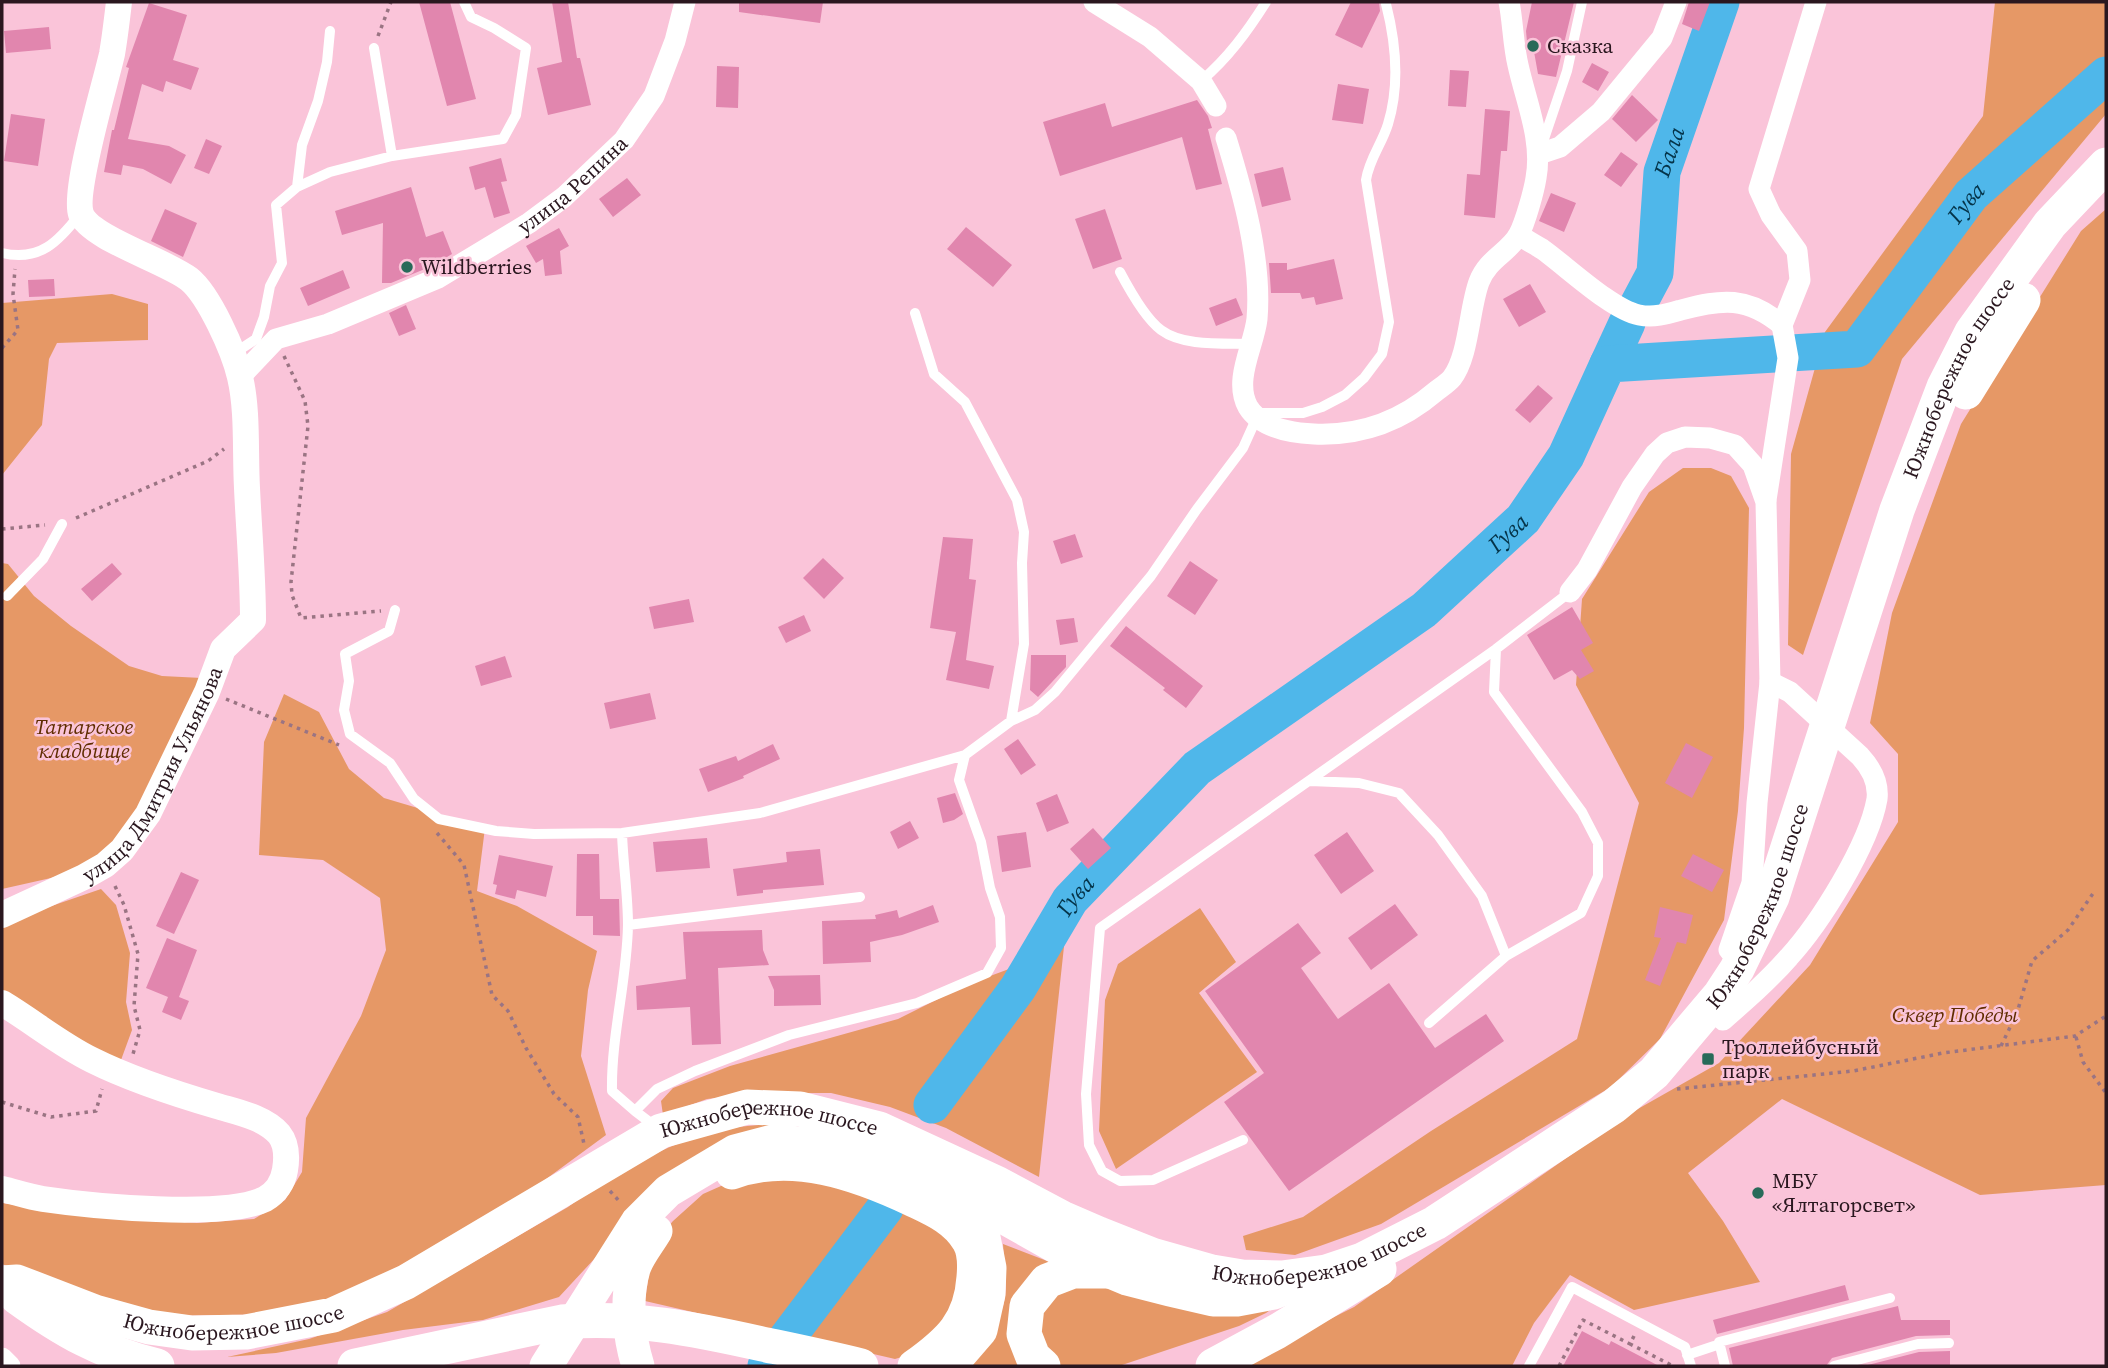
<svg xmlns="http://www.w3.org/2000/svg" width="2108" height="1368" font-family="'Source Serif 4',serif">
	<style>
		.green { fill: #e69866 }
		.lines { fill: none; stroke-linecap: round; stroke-linejoin: round }
		.river { stroke: #4fb7ea; stroke-width: 37 }
		.building { fill: #e186ae }
		.path { stroke: #9a7483; stroke-width: 3.5; stroke-dasharray: 3.5 5; stroke-linecap: butt }
		.service { stroke: #fff; stroke-width: 10 }
		.minor { stroke: #fff; stroke-width: 21 }
		.tertiary { stroke: #fff; stroke-width: 26 }
		.primary { stroke: #fff; stroke-width: 33 }
		.trunk { stroke: #fff; stroke-width: 35 }
		.poi-dot { fill: #286a59; stroke: #fac4d9; stroke-width: 2.5 }
		.labels { text-anchor: middle; stroke-width: 5; stroke-linejoin: round; paint-order: stroke }
		.poi-label { font-size: 21px; fill: #2a171f; stroke: #fac4d9; text-anchor: start }
		.street-label { font-size: 21px; fill: #2a171f; stroke: #fac4d9 }
		.park-label { font-size: 21px; font-style: italic; fill: #602d01; stroke: #fac4d9 }
		.water-label { font-size: 23px; font-style: italic; fill: #053449; stroke: #fac4d9 }
	</style>
	<rect width="100%" height="100%" fill="#fac4d9"/>
	<path class="green" d="M1995,2H2106V114L1902,359L1803,655L1788,645L1791,454L1825,332L1983,116Z
		M2106,209V1185L1980,1195L1782,1099L1688,1173L1723,1221L1760,1282L1634,1310L1570,1275L1534,1323L1512,1366H1237L1354,1307L1629,1114L1719,1063L1810,965L1898,822V754L1870,723L1892,613L1961,424L2081,231Z
		M112,294L148,304V340L57,343L49,359L42,425L2,475V303Z
		M1683,468H1711L1731,476L1749,508L1744,728L1738,811L1724,920L1660,1039L1611,1087L1381,1224L1295,1255L1246,1250L1243,1236L1303,1217L1431,1131L1577,1039L1639,803L1576,685L1582,599L1649,492Z
		M2,563L8,564L34,596L71,626L129,666L162,676L202,678L142,810L96,864L51,878L2,889Z
		M284,694L319,712L349,769L384,798L485,828L477,891L517,906L597,951L588,990L581,1056L606,1135L523,1196L333,1304L279,1314L170,1316L56,1286L2,1264V1203L106,1217L197,1223L254,1219L285,1200L302,1172L306,1118L361,1016L386,950L380,898L323,860L259,855L264,742Z
		M101,889L116,905L130,953L126,1002L132,1030L121,1060L86,1045L2,994V923Z
		M1200,908L1236,962L1199,993L1257,1072L1116,1169L1099,1131L1105,1000L1118,964Z
		M1067,919L1039,1177L946,1128L890,1107L831,1093H764L707,1099L663,1115L661,1101L673,1088L730,1066L898,1019L966,985L1017,966Z
		M759,1125H794L739,1140L597,1256L559,1297L483,1320L403,1330L276,1353L227,1357L309,1339L387,1312L568,1207C613,1174 667,1142 722,1130C734,1127 747,1126 759,1125Z
		M739,1178L839,1179L951,1232L966,1291L922,1351L895,1359L645,1301L653,1244L673,1221L703,1194Z
		M1003,1244L1073,1271L1277,1305L1266,1313L1239,1326L1119,1366H962C977,1348 996,1329 1003,1306C1009,1287 1004,1263 1003,1244Z"/>
	<g class="lines">
		<g class="river">
			<path id="s1" d="M1638,305L1655,273L1662,172L1721,2"/>
			<path d="M1608,364L1627,323"/>
			<path id="s2" d="M932,1105L1018,988L1070,900L1197,768L1424,610L1523,519L1566,456L1608,364L1857,349L1971,195L2106,75"/>
			<path d="M766,1366L885,1208"/>
		</g>
	</g>
	<path class="building" d="M419,2H450L476,99L447,106Z
		M552,2H568L577,58H580L591,105L548,115L537,68L562,62Z
		M739,2H823L820,23L739,12Z
		M1351,2H1379L1380,11L1362,48L1335,35Z
		M1532,2H1574L1556,77L1538,74L1533,46L1527,42L1526,31Z
		M1689,2H1710L1699,31L1682,24Z
		M149,3L187,15L173,60L199,68L191,90L166,81L163,92L142,84L128,139L169,146L186,155L171,184L143,169L123,165L121,175L104,172L112,130H114L129,68L126,67Z
		M49,27L51,49L6,53L4,31Z
		M1592,63L1609,72L1598,91L1582,82Z
		M717,66L739,67L738,108L716,107Z
		M1450,70L1469,71L1466,107L1448,106Z
		M1338,84L1369,89L1363,124L1332,120Z
		M1632,95L1658,120L1636,142L1612,119Z
		M1197,100L1208,116L1212,128L1208,129L1222,184L1196,190L1182,137L1060,176L1043,122L1105,103L1112,127Z
		M1485,109L1510,111L1507,151H1501L1495,218L1464,215L1467,174L1480,175Z
		M11,114L45,119L38,166L4,161Z
		M206,139L222,146L209,174L194,168Z
		M1621,152L1638,164L1621,187L1604,175Z
		M501,158L507,181L501,182L510,213L494,218L485,187L475,190L469,167Z
		M1283,167L1291,200L1262,207L1254,174Z
		M627,178L641,195L613,217L599,199Z
		M411,187L426,237L443,231L452,254L432,266L391,283H382L383,223L342,235L335,211Z
		M1551,193L1576,203L1564,232L1539,221Z
		M165,209L197,223L183,257L151,241Z
		M1105,209L1122,259L1093,269L1075,219Z
		M966,227L1012,265L993,287L947,249Z
		M559,228L569,246L560,251L562,274L545,276L543,259L536,263L526,246Z
		M1334,259L1343,299L1316,305L1314,297L1302,299L1300,293H1271L1269,263H1287V270Z
		M343,270L350,288L308,306L300,288Z
		M54,279L55,296L29,297L28,280Z
		M1530,284L1546,312L1519,327L1503,299Z
		M1236,298L1243,315L1216,326L1209,308Z
		M406,305L416,329L399,336L389,313Z
		M1538,385L1553,398L1530,423L1515,410Z
		M1075,534L1083,557L1061,564L1053,541Z
		M943,537L973,539L969,579L976,580L966,660L994,666L989,689L946,680L956,632L930,628Z
		M823,558L844,578L824,599L803,578Z
		M1190,561L1218,580L1195,615L1167,596Z
		M112,563L122,574L92,601L81,589Z
		M689,599L694,622L654,629L649,607Z
		M1572,607L1593,643L1581,650L1594,671L1580,679L1572,670L1554,680L1527,635Z
		M804,615L811,631L786,643L778,627Z
		M1074,618L1078,642L1060,645L1056,620Z
		M1126,626L1203,686L1186,708L1163,690L1165,688L1110,646Z
		M1031,655H1066V667L1038,697L1030,690Z
		M505,656L512,677L481,686L475,666Z
		M650,693L656,719L610,729L604,703Z
		M1018,739L1036,765L1021,775L1004,749Z
		M1686,743L1713,757L1692,798L1665,783Z
		M773,744L780,759L743,776L744,778L708,792L699,769L736,756L738,761Z
		M955,793L963,814L954,820L943,823L937,798Z
		M1057,794L1069,823L1047,832L1036,803Z
		M910,821L919,838L898,849L890,832Z
		M1093,828L1111,848L1088,869L1070,849Z
		M1026,832L1031,867L1002,872L997,836Z
		M1347,832L1374,871L1341,894L1314,855Z
		M707,838L710,868L656,872L653,842Z
		M820,849L824,885L763,890V893L737,896L733,869L787,862L786,852Z
		M577,854H599L600,899H619L620,936L593,935V916H576Z
		M1693,854L1724,870L1712,892L1681,876Z
		M499,855L553,866L546,897L517,890L515,899L495,894L497,885L493,884Z
		M181,872L199,880L174,934L156,926Z
		M1395,904L1418,935L1371,970L1348,938Z
		M933,905L939,922L902,935L870,942L871,962L823,964L822,921L876,919L875,915L897,910L899,918Z
		M1660,907L1693,915L1686,944L1677,942L1660,986L1645,980L1661,938L1654,937Z
		M1298,923L1321,953L1301,968L1338,1019L1389,983L1435,1048L1486,1014L1504,1041L1289,1191L1224,1102L1264,1073L1205,991Z
		M762,930L763,950L769,965L718,968L721,1044L692,1045L690,1007L637,1010L636,986L686,979L683,932Z
		M167,938L197,950L179,997L189,1001L181,1020L162,1012L168,997L146,988Z
		M820,975L821,1005L774,1006V990L768,976Z
		M1845,1285L1849,1300L1717,1334L1713,1320Z
		M1898,1306L1901,1320H1950V1335L1916,1336L1832,1358L1826,1366H1733L1729,1348Z
		M1582,1331L1609,1345L1611,1341L1659,1366H1563Z
		M1950,1351V1366H1864L1919,1352Z"/>
	<g class="lines">
		<path class="path" d="M378,36L391,2
			M2,348L18,330L13,294L15,269
			M284,356L305,401L308,426L291,582L292,595L301,618L381,611
			M76,518L208,461L224,449
			M2,529L45,525
			M226,699L339,745
			M437,833L464,865L492,995L508,1011L526,1048L554,1094L578,1117L584,1144
			M115,886L124,905L138,954L134,1006L140,1030L133,1054
			M2076,1037L2083,1062L2106,1093
			M2001,1046L2017,1013L2032,961L2068,930L2094,892
			M1677,1089L1853,1071L1943,1053L2075,1036L2106,1016
			M2,1102L51,1117L96,1111L102,1089
			M610,1191L621,1203
			M1634,1336L1630,1344L1673,1366
			M1559,1366L1583,1320L1630,1344"/>
		<path class="service" d="M1201,81C1228,58 1247,32 1266,2
			M1542,145L1567,71L1582,2
			M392,156L503,139L516,115L526,48L494,28L471,17L464,2
			M297,187L330,172L392,156L374,48
			M2,253C40,262 59,241 80,214
			M1120,272C1129,289 1146,319 1161,330C1184,347 1224,343 1252,344
			M915,313L934,374L965,402L1017,500L1024,532L1022,563L1024,644L1011,721
			M233,354L256,339L264,317L270,286L282,263L276,205L297,187L302,145L318,101L327,62L330,31
			M7,596L43,559L62,524
			M395,610L389,631L345,654L349,681L344,710L350,734L390,763L414,799L439,819L496,831L534,834L622,833L760,813L965,755L1011,721L1035,710L1055,692L1151,576L1197,509L1243,448L1257,417L1263,413H1303L1322,407L1345,395L1364,378L1382,354L1389,322L1366,180C1369,159 1382,144 1388,124C1400,85 1396,43 1386,4
			M1496,649L1494,692L1582,812L1598,843V876L1581,913L1506,956
			M1310,781L1359,783L1399,793L1438,835L1482,896L1506,956L1429,1023
			M622,833C623,864 628,895 628,925C627,981 611,1036 612,1091L635,1111
			M628,925L860,897
			M656,1127L635,1111L657,1089L695,1071L789,1035L917,1003L987,973L1001,948L1000,917L990,888L981,842L959,780L965,755
			M1243,1140L1153,1180L1120,1181L1102,1171L1089,1145L1086,1094L1100,928L1496,649L1570,592
			M1687,1355L1714,1346
			M1529,1366L1572,1287L1685,1347L1691,1366
			M1725,1366L1719,1342L1890,1298
			M1834,1366L1918,1344L1949,1343"/>
		<g class="minor">
			<path d="M1094,2L1150,37L1201,81L1216,106"/>
			<path d="M1226,138C1243,193 1262,261 1257,319C1254,346 1233,380 1248,407C1261,428 1292,433 1314,434C1361,436 1400,422 1435,392C1440,388 1448,383 1452,378C1469,356 1469,309 1479,282C1488,258 1510,252 1519,234C1525,223 1534,191 1536,178C1543,140 1526,102 1518,65C1513,44 1513,22 1509,2"/>
			<path d="M1539,154L1560,147L1601,112L1662,38L1676,2"/>
			<path d="M1519,235C1526,240 1534,244 1542,249C1566,266 1612,310 1639,315C1654,318 1667,314 1681,310C1722,299 1747,296 1782,325"/>
			<path id="s3" d="M240,377L276,339L328,324L438,278L529,223L564,197L624,140L654,96L675,41L685,2"/>
			<path d="M1766,500L1788,358L1782,325L1800,280L1797,251L1771,215L1759,189L1816,2"/>
			<path d="M1570,592L1587,570L1632,487L1655,454L1667,443L1685,437L1710,438L1735,445L1753,465L1766,502L1770,682L1757,803L1752,883L1729,950"/>
			<path d="M1723,1020C1746,1000 1769,980 1789,957C1820,923 1869,845 1877,799C1879,782 1871,768 1860,756L1790,692L1770,682"/>
			<path d="M2,1358L10,1366"/>
		</g>
		<g class="tertiary">
			<path id="s4" d="M2,915L84,877L105,865L122,850L148,814L207,692L223,649L253,620C253,576 249,532 247,488C245,452 248,411 240,377C234,351 209,295 189,279C166,261 90,238 81,214C73,191 105,85 112,54C115,37 117,19 119,2"/>
			<path d="M2,1003C32,1021 61,1045 92,1060C130,1079 176,1094 217,1106C237,1112 264,1117 279,1134C287,1144 287,1158 285,1170C283,1182 276,1193 265,1199C225,1219 90,1206 43,1199C29,1197 15,1192 2,1189"/>
		</g>
		<path class="primary" d="M732,1173C792,1151 857,1174 912,1200C933,1210 955,1219 968,1241C974,1251 974,1266 973,1277C970,1322 949,1341 914,1366
			M546,1366L637,1222L668,1191L735,1151L777,1140L862,1152L922,1176L976,1202L1072,1256L1127,1279L1170,1290L1213,1300H1237L1274,1293L1304,1281
			M638,1366C629,1337 625,1300 634,1269C638,1256 649,1243 656,1231"/>
		<g class="trunk">
			<path d="M1966,392L2023,300"/>
			<path id="s5" d="M2,1283L17,1282L95,1312L149,1327L192,1333L246,1332L333,1315L406,1282L661,1131L747,1107L800,1109L879,1129L998,1184L1062,1218L1099,1234L1152,1255L1212,1272L1242,1277L1282,1278L1326,1272L1362,1260L1435,1223L1614,1106L1654,1073L1720,995L1737,969L1772,897L1897,510L1944,387L1972,332L2050,224L2106,165"/>
			<path d="M17,1297C64,1331 101,1352 157,1366"/>
			<path d="M355,1366L562,1322C631,1316 695,1329 762,1344C795,1351 829,1358 861,1366"/>
			<path d="M949,1366L980,1330L988,1294L989,1268L976,1202"/>
			<path d="M1043,1366L1033,1357L1024,1334L1027,1306L1047,1281L1073,1271H1108"/>
			<path d="M1213,1366L1276,1332L1379,1269"/>
		</g>
	</g>
	<g class="poi-dot">
		<circle cx="1533" cy="46" r="7"/>
		<circle cx="407" cy="267" r="7"/>
		<rect x="1701" y="1052" width="14" height="14" rx="3.5"/>
		<circle cx="1758" cy="1193" r="7"/>
	</g>
	<g class="labels">
		<g class="poi-label">
			<text x="1547" y="53">Сказка</text>
			<text x="421" y="274">Wildberries</text>
			<text x="1722" y="1054">Троллейбусный<tspan x="1722" dy="24">парк</tspan></text>
			<text x="1772" y="1188">МБУ<tspan x="1772" dy="24">«Ялтагорсвет»</tspan></text>
		</g>
		<g class="street-label">
			<text dy="7" stroke="none"><textPath href="#s3" startOffset="390">улица Репина</textPath></text>
			<text dy="7" stroke="none"><textPath href="#s5" startOffset="2571">Южнобережное шоссе</textPath></text>
			<text dy="7" stroke="none"><textPath href="#s4" startOffset="217">улица Дмитрия Ульянова</textPath></text>
			<text dy="7" stroke="none"><textPath href="#s5" startOffset="2004">Южнобережное шоссе</textPath></text>
			<text dy="7" stroke="none"><textPath href="#s5" startOffset="828">Южнобережное шоссе</textPath></text>
			<text dy="7" stroke="none"><textPath href="#s5" startOffset="1416">Южнобережное шоссе</textPath></text>
			<text dy="7" stroke="none"><textPath href="#s5" startOffset="240">Южнобережное шоссе</textPath></text>
		</g>
		<g class="park-label">
			<text x="84" y="734">Татарское<tspan x="84" dy="24">кладбище</tspan></text>
			<text x="1955" y="1022">Сквер Победы</text>
		</g>
		<g class="water-label">
			<text dy="8" stroke="none"><textPath href="#s1" startOffset="159">Бала</textPath></text>
			<text dy="8" stroke="none"><textPath href="#s2" startOffset="1451">Гува</textPath></text>
			<text dy="8" stroke="none"><textPath href="#s2" startOffset="821">Гува</textPath></text>
			<text dy="8" stroke="none"><textPath href="#s2" startOffset="254">Гува</textPath></text>
		</g>
	</g>
	<rect width="2108" height="1368" fill="none" stroke="#2a171f" stroke-width="7"/>
</svg>
